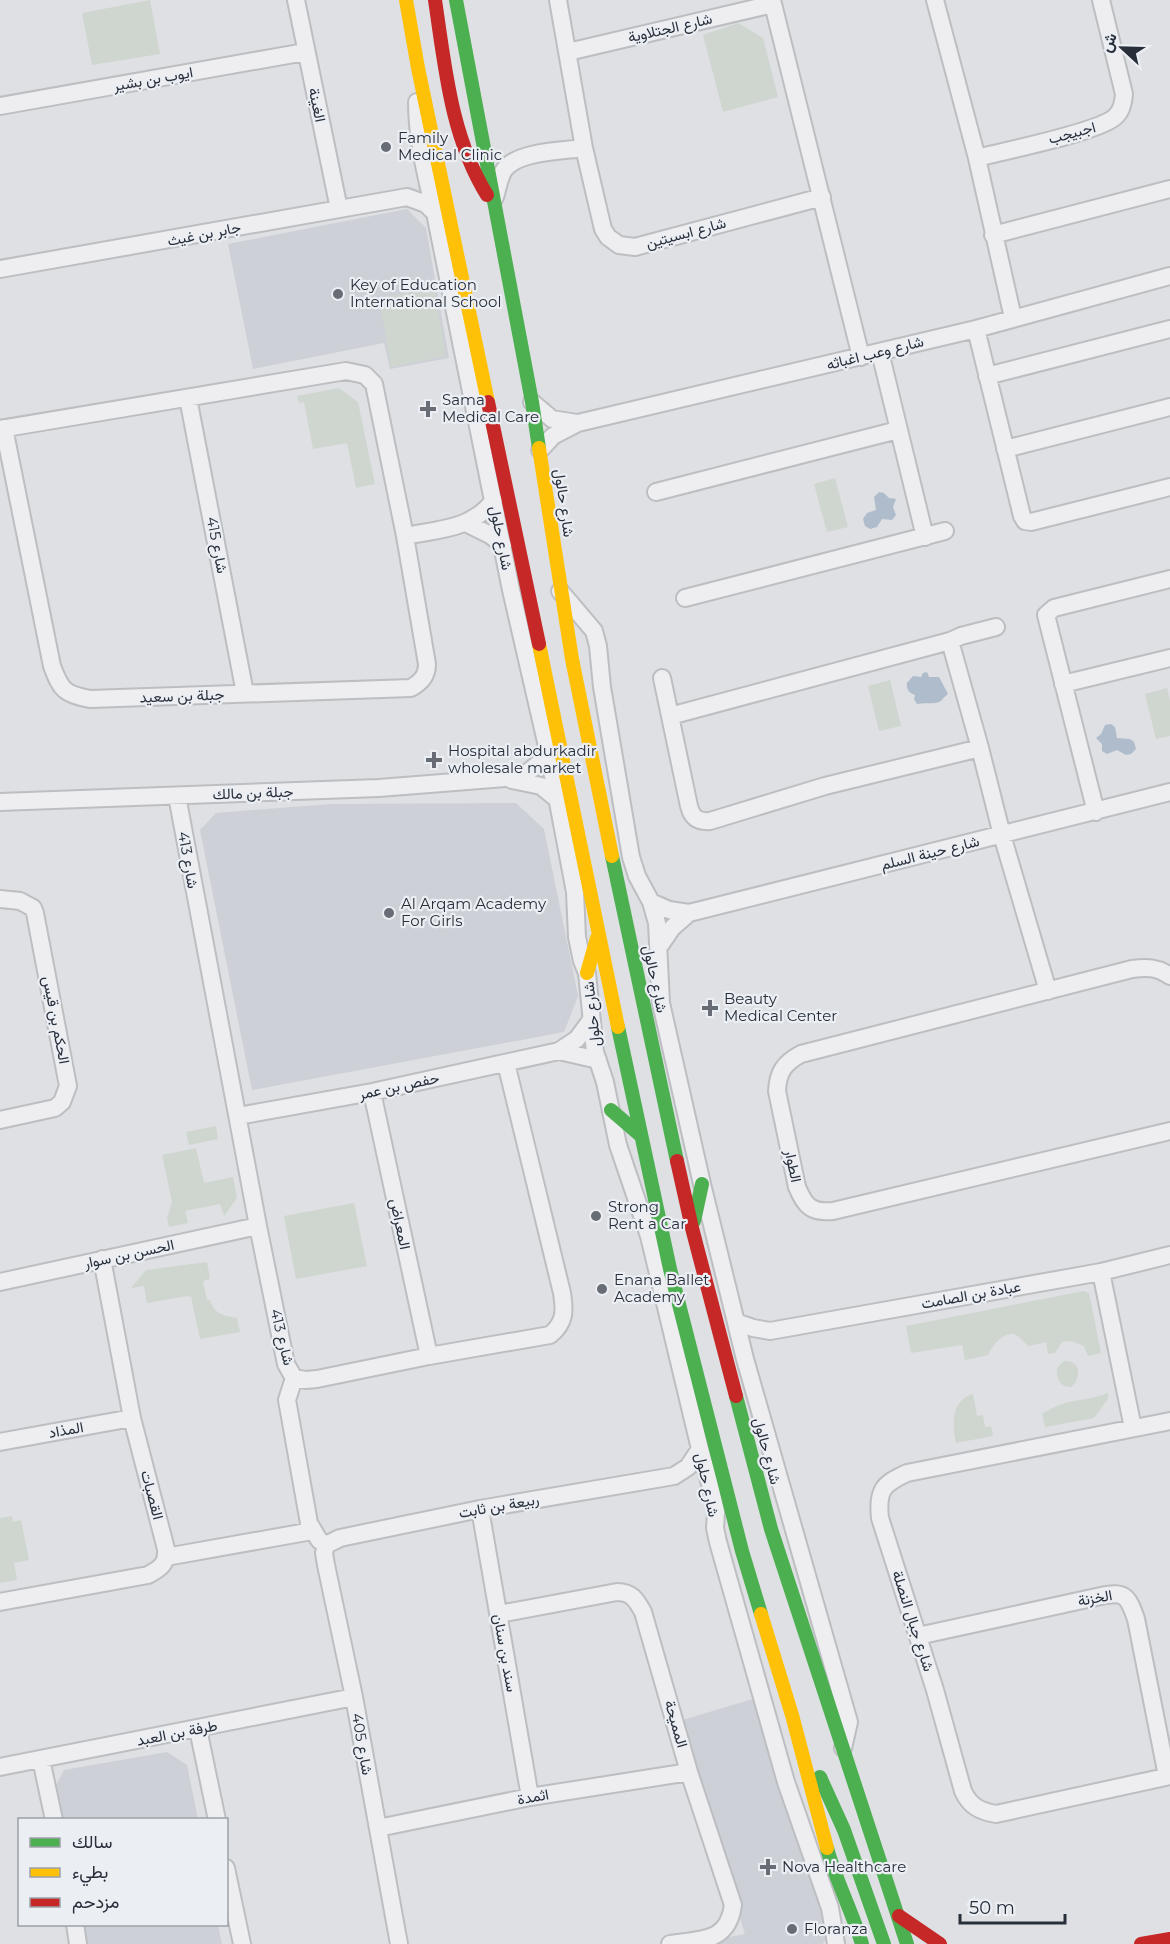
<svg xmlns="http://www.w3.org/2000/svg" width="1170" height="1944" font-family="Montserrat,Vazirmatn,sans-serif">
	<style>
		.built { fill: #cdd0d6 }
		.green { fill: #cfd6cf }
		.water { fill: #afbccc }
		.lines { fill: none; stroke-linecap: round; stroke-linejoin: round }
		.street-casing { stroke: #bcbec1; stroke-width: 20 }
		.street { stroke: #eeeef0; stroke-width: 16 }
		.fast { stroke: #4caf50; stroke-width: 14 }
		.slow { stroke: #ffc107; stroke-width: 14 }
		.jam { stroke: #c62828; stroke-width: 14 }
		.poi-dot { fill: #686c75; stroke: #ebeef3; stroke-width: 2 }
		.labels { text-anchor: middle; stroke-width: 4.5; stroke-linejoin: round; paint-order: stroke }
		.street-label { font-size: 15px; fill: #282e3a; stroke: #ebeef3 }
		.poi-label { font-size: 15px; fill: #282e3a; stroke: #ebeef3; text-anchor: start }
	</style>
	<rect width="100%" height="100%" fill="#dee0e3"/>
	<path class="built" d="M407,209L426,228L449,358L390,369L384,343L253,369L228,244Z
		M516,803L544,829L578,996L564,1032L252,1090L200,830L216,813L330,804Z
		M756,1698L829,1933L823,1944H693L745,1934L679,1721Z
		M167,1752L187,1765L198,1819H61L55,1787L64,1770Z
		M81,1925H218L222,1944H85Z"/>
	<path class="green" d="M150,0L160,54L92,65L82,13Z
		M738,23L763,38L778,97L723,112L703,35Z
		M434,288L446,356L391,367L379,298Z
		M339,388L358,402L375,484L356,488L347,443L313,449L304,402L299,403L297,396Z
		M835,478L848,527L827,532L814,484Z
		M890,680L901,726L879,731L868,686Z
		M1167,688L1170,701V736L1156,739L1145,694Z
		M216,1126L218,1139L189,1145L186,1132Z
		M196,1148L204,1183L233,1177L237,1198L224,1216L220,1204L185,1211L188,1223L169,1227L167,1218L172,1202L162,1155Z
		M354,1203L367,1266L296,1279L284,1216Z
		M207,1262L210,1279L203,1281L207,1300H210C214,1314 224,1316 237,1318L240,1332L200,1339L191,1297L187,1296L147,1303L144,1286L131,1288L146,1270Z
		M1084,1291L1089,1293L1101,1353L1088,1356L1084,1346L1071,1341L1062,1342L1055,1353L1048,1354L1046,1342L1029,1346C1024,1343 1022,1339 1018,1336C1005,1328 993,1345 988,1355L965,1360L962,1345L911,1353L906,1326Z
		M1064,1361C1081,1360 1082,1378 1071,1387C1060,1387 1056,1379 1057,1368Z
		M1108,1393V1399L1094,1418L1045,1427L1042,1413C1048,1412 1050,1409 1055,1407C1068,1400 1091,1400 1108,1393Z
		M973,1394L977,1416L983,1415L985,1427L991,1426L993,1436L956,1443C952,1425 951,1400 973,1394Z
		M12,1516L13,1522L21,1520L29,1560L14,1563L17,1580L0,1583V1518Z"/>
	<path class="water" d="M879,492L884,493L889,498L896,499L893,507L896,515L892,520L882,519L877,527L870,529L865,526L863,519L867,513L876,510L874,497Z
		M927,672L929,677H939L948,694C945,696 943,699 941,701C934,705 925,702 917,704L914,699L915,695C909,693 906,689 907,683L913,676L921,677L923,673Z
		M1111,724L1115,727L1117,738L1130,739L1134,742L1136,749L1131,754L1126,755L1117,750L1107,754L1102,751V744L1096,738L1101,734L1105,725Z"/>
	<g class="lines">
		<defs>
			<path id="street" d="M296,0L339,209
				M558,0L584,148L603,229L608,237L619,245L635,247L822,197
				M772,0L861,357
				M935,0L977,158L1013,318
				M568,52L773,4
				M417,102C417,140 426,176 435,213L511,590L549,755L575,892L577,937L582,961L587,973L595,1052L605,1082L618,1145L649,1236L700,1449L710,1484L716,1512L715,1528L718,1542L786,1782L830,1908L836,1944
				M0,106L305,52
				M977,158C1003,151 1101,132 1116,116C1122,110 1123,103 1124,94L1101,0
				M495,197C498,188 499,178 504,170C517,151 563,151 584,148
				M993,235L1170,189
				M0,269L407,197L426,204L435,213
				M976,329L1022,516L1025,521L1031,522L1170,487
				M880,352L925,537
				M987,376L1170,329
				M188,398L245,693
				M532,402L552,419L577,423
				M0,429L346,371L365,375L374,384L405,536L427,664C427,676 421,682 411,688L90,699C64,694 61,690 52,666L4,428
				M1005,449L1170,407
				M540,450L553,436L578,423L976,329L1170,276
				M656,492L898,430
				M466,523L490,535L503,545
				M405,536C439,529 471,530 494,500
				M560,591L594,631L598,646L602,687L631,857L637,876L651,902L657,923L661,1003L702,1184L745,1359L849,1722L843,1748
				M685,598L945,531
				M950,641L980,748L1002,835L1048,991
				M662,678L689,806C692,818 698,822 710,821L825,786L980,748
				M1063,684L1170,658
				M670,716L950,641L961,636L996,627
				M512,780L541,786L557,799
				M177,796L258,1226L286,1364L294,1378
				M0,802L379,788L505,778L527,773L549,755
				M1096,812L1046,615L1054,608L1170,579
				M0,899L20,901L33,908L35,913L68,1086L62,1102L55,1108L0,1120
				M651,902L669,910L689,913L1170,792
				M659,947L672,928L689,913
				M1170,976C1157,967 1147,967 1132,969L801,1054C784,1063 778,1072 777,1091L797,1187C805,1206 811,1213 833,1211L1170,1131
				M559,1051L598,1060
				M372,1092L429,1356
				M238,1116L372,1092L559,1051L577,1039L591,1020
				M1101,1272L1133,1428
				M0,1282L258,1226
				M736,1322L753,1328L770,1331L1101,1272L1170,1255
				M294,1378L306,1380L317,1379L429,1356L550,1335C565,1323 565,1311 562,1293L506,1063
				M294,1378L287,1400L309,1523L319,1540L326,1545
				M1170,1421L907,1473C883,1484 877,1490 880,1518L935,1690L963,1791C970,1806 979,1811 996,1814L1170,1776
				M0,1442L132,1418
				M480,1509L530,1797
				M326,1545L324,1553L326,1565L354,1697L399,1944
				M326,1545L340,1538L480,1509L674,1476L688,1467L700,1449
				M166,1557L312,1531
				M0,1602L148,1575C161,1568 167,1564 166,1549L132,1418L102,1259
				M499,1614L617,1592C631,1592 636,1599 643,1612L689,1772L733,1905C728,1943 701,1939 670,1944
				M918,1636L1101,1596C1125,1591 1128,1596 1136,1619L1167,1776
				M198,1729L217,1820
				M41,1759L54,1820
				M0,1767L354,1697
				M378,1828L530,1797L689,1772
				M226,1868L242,1944
				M75,1924L78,1944"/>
		</defs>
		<use href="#street" class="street-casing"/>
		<use href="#street" class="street"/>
		<path class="fast" d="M456,0L532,402L539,448
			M612,856L677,1161
			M618,1027L670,1269L742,1551L761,1614
			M611,1110L640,1135
			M694,1221L702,1184
			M736,1396L771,1529L907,1944
			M820,1777L844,1830L884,1944
			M827,1848C836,1881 852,1911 862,1944"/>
		<path class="slow" d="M406,0L418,68L488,402
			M539,448L572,659L612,856
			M539,644L618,1027
			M587,973L597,938
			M761,1614L792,1715L827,1848"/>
		<path class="jam" d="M435,0C445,67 451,137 487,195
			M488,402L539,644
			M677,1161L692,1228L736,1396
			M899,1916L940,1944
			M1141,1944L1170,1939"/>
	</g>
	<g class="poi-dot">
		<circle cx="386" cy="147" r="6"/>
		<circle cx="338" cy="294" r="6"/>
		<path d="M425 400h6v6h6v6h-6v6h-6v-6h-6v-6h6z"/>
		<path d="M431 751h6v6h6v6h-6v6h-6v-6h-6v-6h6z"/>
		<circle cx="389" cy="913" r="6"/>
		<path d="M707 999h6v6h6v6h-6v6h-6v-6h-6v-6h6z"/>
		<circle cx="596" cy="1216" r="6"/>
		<circle cx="602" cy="1289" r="6"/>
		<path d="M765 1858h6v6h6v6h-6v6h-6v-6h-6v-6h6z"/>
		<circle cx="792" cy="1929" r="6"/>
	</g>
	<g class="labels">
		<g class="street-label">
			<text transform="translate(670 28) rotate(-13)" y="5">شارع الجتلاوية</text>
			<text transform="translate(153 79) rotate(-10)" y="5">ايوب بن بشير</text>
			<text transform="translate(317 105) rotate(78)" y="5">الغينة</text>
			<text transform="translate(1072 133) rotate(-15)" y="5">اجبيجب</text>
			<text transform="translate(686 233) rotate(-15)" y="5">شارع ابسيتين</text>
			<text transform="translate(204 234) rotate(-11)" y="5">جابر بن غيث</text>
			<text transform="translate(875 353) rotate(-14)" y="5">شارع وعب اغباثه</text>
			<text transform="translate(564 503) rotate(82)" y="5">شارع حالول</text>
			<text transform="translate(501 538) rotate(79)" y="5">شارع حلول</text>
			<text transform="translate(217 545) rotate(79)" y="5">شارع 415</text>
			<text transform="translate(182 696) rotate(-2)" y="5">جبلة بن سعيد</text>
			<text transform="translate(253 793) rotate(-2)" y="5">جبلة بن مالك</text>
			<text transform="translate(930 853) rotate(-14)" y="5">شارع حينة السلم</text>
			<text transform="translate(188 860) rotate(80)" y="5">شارع 413</text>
			<text transform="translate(655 979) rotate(78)" y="5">شارع حالول</text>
			<text transform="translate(592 1014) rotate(-96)" y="5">شارع حلول</text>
			<text transform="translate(56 1020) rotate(79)" y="5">الحكم بن قيس</text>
			<text transform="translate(399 1086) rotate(-12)" y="5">حفص بن عمر</text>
			<text transform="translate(793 1166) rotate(78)" y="5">الطوار</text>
			<text transform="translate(400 1224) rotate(78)" y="5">المعراض</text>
			<text transform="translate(129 1254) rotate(-12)" y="5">الحسن بن سوار</text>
			<text transform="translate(971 1295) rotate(-10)" y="5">عبادة بن الصامت</text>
			<text transform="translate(282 1337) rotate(76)" y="5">شارع 413</text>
			<text transform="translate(66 1430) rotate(-10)" y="5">المذاد</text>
			<text transform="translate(767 1451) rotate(75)" y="5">شارع حالول</text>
			<text transform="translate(707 1485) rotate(78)" y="5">شارع حلول</text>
			<text transform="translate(152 1495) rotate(75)" y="5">القصبات</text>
			<text transform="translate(499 1506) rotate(-10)" y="5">ربيعة بن ثابت</text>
			<text transform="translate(1095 1598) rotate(-10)" y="5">الخزنة</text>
			<text transform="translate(913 1621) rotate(72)" y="5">شارع جبال النصلة</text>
			<text transform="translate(505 1653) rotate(80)" y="5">سند بن سنان</text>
			<text transform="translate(676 1724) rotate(74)" y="5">المميحة</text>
			<text transform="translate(177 1733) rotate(-11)" y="5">طرفة بن العبد</text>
			<text transform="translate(362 1744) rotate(80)" y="5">شارع 405</text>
			<text transform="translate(533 1797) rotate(-10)" y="5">اثمدة</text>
		</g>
		<g class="poi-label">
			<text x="398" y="143">Family<tspan x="398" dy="17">Medical Clinic</tspan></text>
			<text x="350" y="290">Key of Education<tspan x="350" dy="17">International School</tspan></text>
			<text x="442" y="405">Sama<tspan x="442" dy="17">Medical Care</tspan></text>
			<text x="448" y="756">Hospital abdurkadir<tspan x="448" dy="17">wholesale market</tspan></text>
			<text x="401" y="909">Al Arqam Academy<tspan x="401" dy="17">For Girls</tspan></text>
			<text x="724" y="1004">Beauty<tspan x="724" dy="17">Medical Center</tspan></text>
			<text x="608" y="1212">Strong<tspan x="608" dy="17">Rent a Car</tspan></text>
			<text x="614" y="1285">Enana Ballet<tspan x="614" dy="17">Academy</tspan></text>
			<text x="782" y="1872">Nova Healthcare</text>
			<text x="804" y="1934">Floranza</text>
		</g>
	</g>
	<rect x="18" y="1818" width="210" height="108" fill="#ebeef3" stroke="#9da1a9" stroke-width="1.5"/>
	<rect x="30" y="1838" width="30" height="9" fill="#4caf50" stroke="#9da1a9" stroke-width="1.5"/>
	<text x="72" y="1848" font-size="18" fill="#282e3a">سالك</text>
	<rect x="30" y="1868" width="30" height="9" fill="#ffc107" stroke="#9da1a9" stroke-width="1.5"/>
	<text x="72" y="1878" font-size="18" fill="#282e3a">بطيء</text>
	<rect x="30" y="1898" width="30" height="9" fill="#c62828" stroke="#9da1a9" stroke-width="1.5"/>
	<text x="72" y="1908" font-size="18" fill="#282e3a">مزدحم</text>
	<g transform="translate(1122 48) rotate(292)" stroke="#ebeef3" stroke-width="4.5" paint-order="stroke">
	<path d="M0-4.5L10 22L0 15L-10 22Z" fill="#282e3a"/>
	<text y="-9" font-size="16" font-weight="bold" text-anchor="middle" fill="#282e3a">ش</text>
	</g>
	<path d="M960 1914v9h105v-9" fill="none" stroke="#282e3a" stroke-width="3"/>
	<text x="969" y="1914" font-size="18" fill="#282e3a" stroke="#ebeef3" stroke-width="4.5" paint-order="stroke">50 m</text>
</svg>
